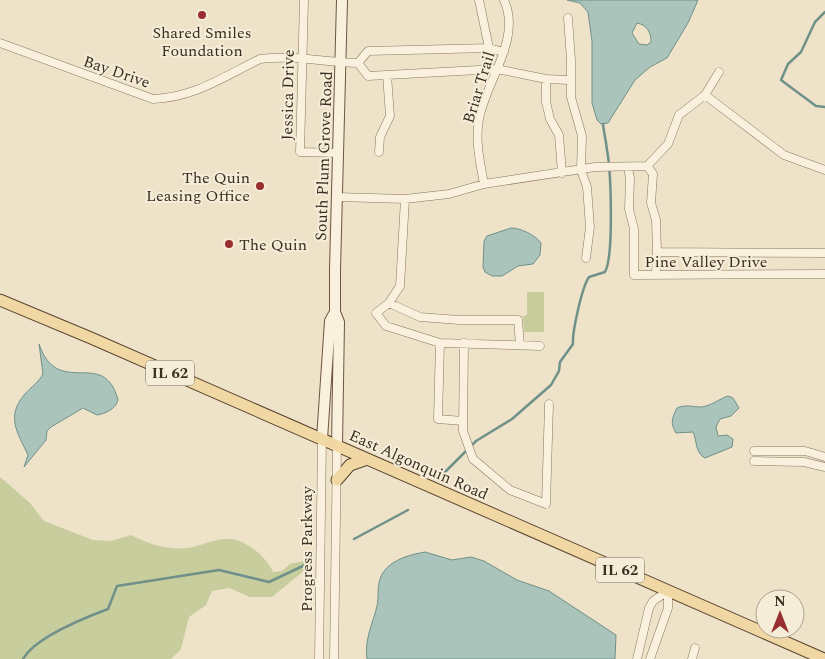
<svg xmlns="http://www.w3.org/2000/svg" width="825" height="659" font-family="Spectral,serif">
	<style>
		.green { fill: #c7cd9d }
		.water { fill: #aac3bb; stroke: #709189; fill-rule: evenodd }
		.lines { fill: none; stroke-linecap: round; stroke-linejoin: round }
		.stream { stroke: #709189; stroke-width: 2.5 }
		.street-casing { stroke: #8b755e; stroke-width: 9 }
		.secondary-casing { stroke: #6d5641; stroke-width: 12 }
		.primary-casing { stroke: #594431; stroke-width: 13 }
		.street { stroke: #f9f0dd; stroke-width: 8 }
		.secondary { stroke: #f9f0dd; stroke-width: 10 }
		.primary { stroke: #f0d7a3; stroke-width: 11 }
		.poi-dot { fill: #992e30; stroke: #f6edd9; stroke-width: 2 }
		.labels { text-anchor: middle; stroke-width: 4; stroke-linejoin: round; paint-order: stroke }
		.shield { fill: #f6edd9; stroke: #736758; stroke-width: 1 }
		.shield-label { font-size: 15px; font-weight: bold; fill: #3b2e21 }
		.poi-label { font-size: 16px; fill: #3b2e21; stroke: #f6edd9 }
		.street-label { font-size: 16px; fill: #3b2e21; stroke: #f6edd9 }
	</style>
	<rect width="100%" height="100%" fill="#eee3c9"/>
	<path class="green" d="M527,292H544V332H524L523,316L527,315Z
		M0,477L30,503L44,521L93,540L111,541L131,535C149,544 167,550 187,548C201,546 215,538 229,539C246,539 267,558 273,572L282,571L290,564L304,561L305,570L272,597H250L229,588L212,591L206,605L189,617L181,649L171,659H0Z"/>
	<path class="water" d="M567,0H698L688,23L667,58L650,67L635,80L608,123L601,124L597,120L592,103V41L588,12L580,3ZM637,23C647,25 651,32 651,42L647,45L639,44L632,33Z
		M511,228C521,228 535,235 541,243L540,255L533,264L518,266L502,276H492L485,272L483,267L484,241L487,236Z
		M39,344C58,400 104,346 118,400C115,410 106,413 97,415L83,408L51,427L47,431L46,440L24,467L28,455C18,433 5,417 25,394C31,387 39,382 43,374Z
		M728,396L733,398L739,408L731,416L720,419L716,427L718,436L727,435L733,439L732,447L705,458C695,453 697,440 693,432L676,433C670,423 672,418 677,408C686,404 692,407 701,407C711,406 719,399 728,396Z
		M425,552L452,560L471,557L484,561L517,580L549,591L616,635L615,659H367C364,640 373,623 377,606C379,597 377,588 380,579C386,561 408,555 425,552Z"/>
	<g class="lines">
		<path class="stream" d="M825,12L815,22L801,52L788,64L781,80L816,106L825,107
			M444,473L476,441L512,419L551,385L559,371L560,362L573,344C572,332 582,287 589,277L605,272C614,256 611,171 607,150C606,141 604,133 603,124
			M354,539L408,510
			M23,659C35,637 84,618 108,609L117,586L219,570L269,582L305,565"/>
		<defs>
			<path id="street" d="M304,0L300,152L339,153
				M479,0L489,48
				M568,18L571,60V97L582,136L581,170L587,187L590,227L586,258
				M0,43L153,99C195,97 223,77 260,59C293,55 325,62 358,63L368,76L497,69L546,79L569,80
				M358,63L368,51L489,48L504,52
				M546,79V102L550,119L559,135L562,173
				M705,95L784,155L825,170
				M379,152L380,137L390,116L387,75
				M647,166L653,174L651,203L656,220L657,252L825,253
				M647,166L668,144L679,115L705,95L719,72
				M628,168L630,178L629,209L634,229V275L825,274
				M484,184C480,162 475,141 479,119C486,81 522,39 504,0
				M337,197L405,199L449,194L484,184L595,167L647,166
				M656,274L657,252
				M389,303L400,286L405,199
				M440,343L438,419L463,421
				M464,343L463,431L473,459L510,490L546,504L549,404
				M520,345L518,320H459L420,317L389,303L376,313L386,326L440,343L540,346
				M754,451H805L825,457
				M754,461L804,462L825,467
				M319,659L322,439
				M334,659L337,445
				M637,659L649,608L653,601L668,591
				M650,659L668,608V591
				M692,659L695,648"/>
			<path id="secondary" d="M322,439L330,321L335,312
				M337,445L339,322L335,312V270L342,0"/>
			<path id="primary" d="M0,300L91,338L824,659
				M337,480L350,465L367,459"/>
		</defs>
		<use href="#street" class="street-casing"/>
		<use href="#secondary" class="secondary-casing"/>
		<use href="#primary" class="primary-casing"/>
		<use href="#street" class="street"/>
		<use href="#secondary" class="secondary"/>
		<use href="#primary" class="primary"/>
	</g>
	<g class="poi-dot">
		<circle cx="202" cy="15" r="5"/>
		<circle cx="260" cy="186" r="5"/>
		<circle cx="229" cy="244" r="5"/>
	</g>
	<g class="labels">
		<g class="shield">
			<rect x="146" y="360.5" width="48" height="25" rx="4"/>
			<rect x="596" y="557.5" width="48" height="25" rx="4"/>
		</g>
		<g class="shield-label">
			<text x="170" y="378">IL 62</text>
			<text x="620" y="575">IL 62</text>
		</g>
		<g class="poi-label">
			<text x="202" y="38">Shared Smiles<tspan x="202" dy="18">Foundation</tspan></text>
			<text x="250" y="183" text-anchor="end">The Quin<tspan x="250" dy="18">Leasing Office</tspan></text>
			<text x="239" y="250" text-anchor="start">The Quin</text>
		</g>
		<g class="street-label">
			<text transform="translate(117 71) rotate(19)" y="6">Bay Drive</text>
			<text transform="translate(478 87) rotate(-73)" y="6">Briar Trail</text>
			<text transform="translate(287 95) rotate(-89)" y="6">Jessica Drive</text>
			<text transform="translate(323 156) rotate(-88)" y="6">South Plum Grove Road</text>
			<text x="706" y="267">Pine Valley Drive</text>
			<text transform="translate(419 464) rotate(24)" y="6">East Algonquin Road</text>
			<text transform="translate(306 549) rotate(-90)" y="6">Progress Parkway</text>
		</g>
	</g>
	<g transform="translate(780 614)"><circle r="24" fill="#f6edd9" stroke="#aba18f"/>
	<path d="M0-4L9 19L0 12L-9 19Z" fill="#992e30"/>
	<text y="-8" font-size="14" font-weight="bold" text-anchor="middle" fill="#3b2e21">N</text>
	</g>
</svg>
